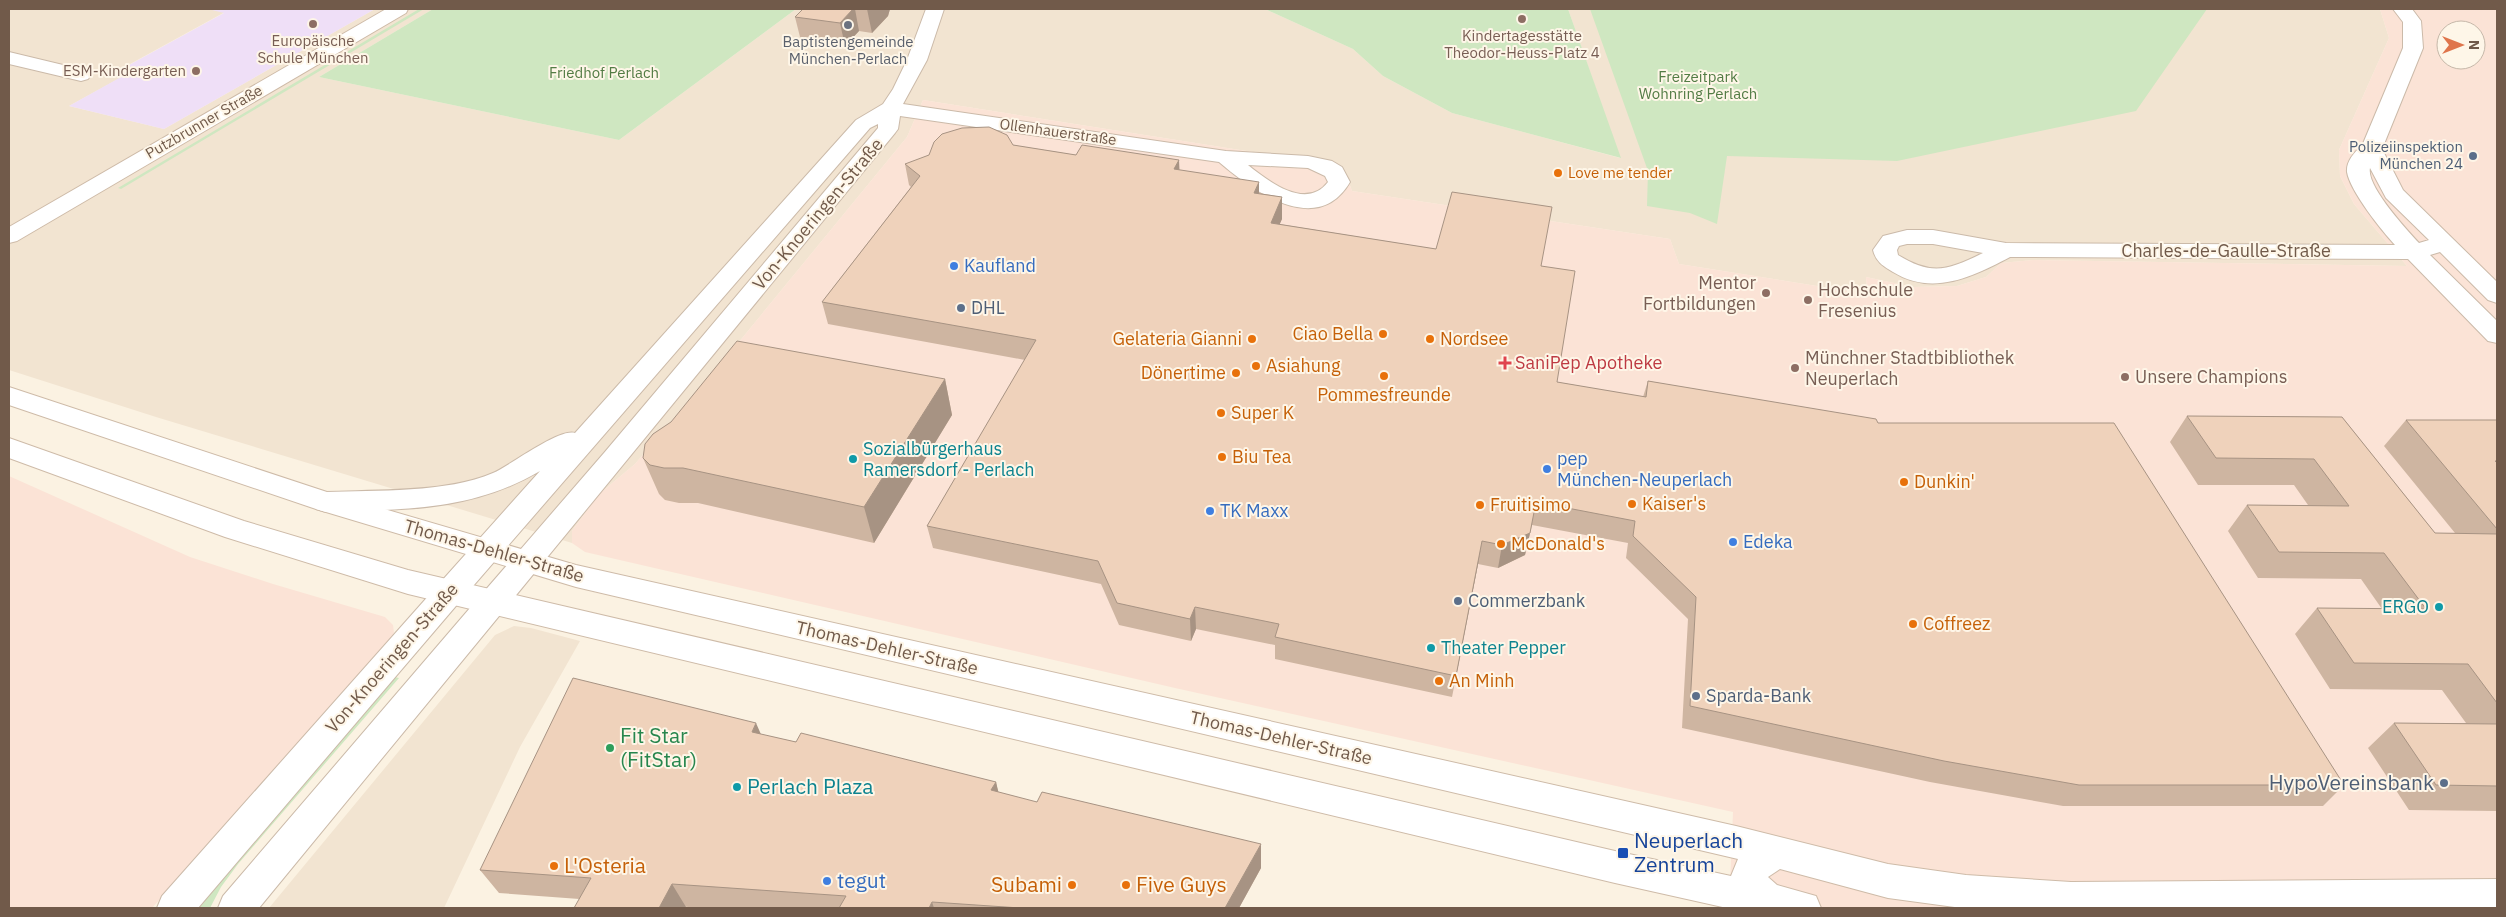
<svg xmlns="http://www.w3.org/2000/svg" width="2506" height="917" font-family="'IBM Plex Sans',sans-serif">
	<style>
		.residential { fill: #f2e4d1 }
		.commercial { fill: #fbe3d6; fill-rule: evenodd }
		.education { fill: #efdff7 }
		.green { fill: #cfe7c1 }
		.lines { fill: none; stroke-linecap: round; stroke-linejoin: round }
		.minor-casing { stroke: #cbbaa9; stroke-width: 2 }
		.tertiary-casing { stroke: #cbbaa9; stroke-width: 2 }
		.secondary-casing { stroke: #cebba8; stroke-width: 2 }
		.minor { fill: #fff; fill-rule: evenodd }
		.tertiary { fill: #fff; fill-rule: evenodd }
		.secondary { fill: #fff; fill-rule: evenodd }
		.wall { fill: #ceb5a1 }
		.shaded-wall { fill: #a79383 }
		.building { fill: #efd2bb; stroke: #a79383 }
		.education-dot { fill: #8d6e63; stroke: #fef6e8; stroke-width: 2 }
		.worship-dot { fill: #6b7280; stroke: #fef6e8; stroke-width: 2 }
		.service-dot { fill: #5c6f8a; stroke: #fef6e8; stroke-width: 2 }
		.food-dot { fill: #e8710a; stroke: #fef6e8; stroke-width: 2 }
		.shop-dot { fill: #3f7fe0; stroke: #fef6e8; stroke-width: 2 }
		.health-dot { fill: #e0444e; stroke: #fef6e8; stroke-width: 2 }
		.culture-dot { fill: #0f9aa8; stroke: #fef6e8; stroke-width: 2 }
		.leisure-dot { fill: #2e9e5b; stroke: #fef6e8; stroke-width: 2 }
		.transit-dot { fill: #1a4fb4; stroke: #fef6e8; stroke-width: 2 }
		.labels { text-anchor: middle; stroke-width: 4; stroke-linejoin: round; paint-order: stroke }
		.far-education-label { font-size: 15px; fill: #785e54; stroke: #fef6e8 }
		.far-worship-label { font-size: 15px; fill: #5b616d; stroke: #fef6e8 }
		.far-park-label { font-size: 15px; fill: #537c45; stroke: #fef6e8 }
		.far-street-label { font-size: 15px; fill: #715a4a; stroke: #fef6e8 }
		.far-service-label { font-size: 15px; fill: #4e5e75; stroke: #fef6e8; text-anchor: end }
		.far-food-label { font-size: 15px; fill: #c56008; stroke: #fef6e8; text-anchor: start }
		.street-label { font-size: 18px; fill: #715a4a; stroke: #fef6e8 }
		.shop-label { font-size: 18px; fill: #366cbe; stroke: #fef6e8; text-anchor: start }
		.education-label { font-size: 18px; fill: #785e54; stroke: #fef6e8; text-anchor: start }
		.service-label { font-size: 18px; fill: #4e5e75; stroke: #fef6e8; text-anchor: start }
		.food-label { font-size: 18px; fill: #c56008; stroke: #fef6e8; text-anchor: start }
		.health-label { font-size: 18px; fill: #be3a42; stroke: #fef6e8; text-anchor: start }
		.culture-label { font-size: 18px; fill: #0d838f; stroke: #fef6e8; text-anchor: start }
		.near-leisure-label { font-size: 21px; fill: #27864d; stroke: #fef6e8; text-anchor: start }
		.near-service-label { font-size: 21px; fill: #4e5e75; stroke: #fef6e8; text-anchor: end }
		.near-culture-label { font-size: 21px; fill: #0d838f; stroke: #fef6e8; text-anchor: start }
		.near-transit-label { font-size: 21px; fill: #164399; stroke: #fef6e8; text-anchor: start }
		.near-food-label { font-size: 21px; fill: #c56008; stroke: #fef6e8; text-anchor: start }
		.near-shop-label { font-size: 21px; fill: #366cbe; stroke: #fef6e8; text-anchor: start }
	</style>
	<rect width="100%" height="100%" fill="#fbf2e2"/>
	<path class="residential" d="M9,9H208L225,12L121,69L131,72L69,106L164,129L375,9H433L319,77L619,140L796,9H1265L1353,49L1383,76L1452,113L1620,158L1568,9H2380L2389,38L2339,150L2340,176L2354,204L2407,266L2033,260L2001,263L1986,277L1957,286L1913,287L1866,277L1867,294L1679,264L1670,239L1352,191L1348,180L1285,157L923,100L907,137L734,348L635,464L598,495L572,531V543L156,417L9,370Z
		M514,626L531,628L580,641L520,747L444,908H269L495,635Z"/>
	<path class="commercial" d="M2380,9H2497V908H1729L1733,812L1175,688L585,552L572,543V531L598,495L635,464L734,348L907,137L923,100L1285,157L1348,180L1352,191L1670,239L1679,264L1867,294L1866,277L1913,287L1957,286L1986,277L2001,263L2033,260L2407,266L2354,204L2340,176L2339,150L2389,38ZM2446,30H2476V60H2446Z
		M9,476L190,557L273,584L385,617L393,625L394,633L387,644L152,908H9Z"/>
	<path class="education" d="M208,9H375L164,129L69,106L130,72L120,70L224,13Z"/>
	<path class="green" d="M419,9H424L121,189L118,188Z
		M433,9H796L619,140L319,77Z
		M1265,9H1568L1621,158L1452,113L1383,76L1353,49Z
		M1590,9H2207L2136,111L1897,161L1727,156L1717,224L1690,213L1647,206L1648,171Z
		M390,676L399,678L238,864L221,887L210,908H188Z"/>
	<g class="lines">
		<defs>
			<path id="minor" d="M926,9H944L927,60L903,104L1226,151L1308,156L1332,161L1342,167L1350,182C1317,238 1253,191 1219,162L900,116L898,129L895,133L504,610L493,614L482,610L478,602L482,594L604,453L878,128V124L870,128L461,600L450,604L439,600L435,592L439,584L540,471C470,512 404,509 326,512L316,509L312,502L316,495L326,492C376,490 447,493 493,473C511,465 559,428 575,433L856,120L883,104L893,89L907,60ZM1248,165L1308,168L1325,176L1328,182C1306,211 1268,181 1248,165Z
				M2393,9H2412L2421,21L2423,48L2382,149L2403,190L2497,282V303L2488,300L2440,252L2430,255L2497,321V343L2488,341L2408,259L2010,257C1974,276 1933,297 1893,272C1883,266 1876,262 1873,250L1883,236L1907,230H1933L2006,243L2395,245C2382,231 2350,191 2347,172C2346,162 2354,152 2362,146L2403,48V22ZM2370,168L2386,198L2429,240L2419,243C2407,230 2366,186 2370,168ZM1907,244H1933L1983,253C1948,270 1932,276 1898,255L1897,250L1899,246Z
				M9,52L88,71L91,75L88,79L81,81L9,64Z"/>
			<path id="tertiary" d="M450,580L461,584L465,592L461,600L198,908H157L162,896L439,584Z
				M493,590L504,594L508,602L504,610L259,908H218L223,896L482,594Z"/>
			<path id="secondary" d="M386,9H408L406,13L17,241L9,243V227Z
				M9,387L333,494L576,565L1736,826L1888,864L1966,875L2071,882L2497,879V908H1962L1888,898L1780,869L1768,877L1777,885L1816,896L1821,908H1727L1615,883L408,594L225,537L9,458V438L244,521L408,570L1615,851L1731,876L1738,859L576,587L316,509L9,405Z"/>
		</defs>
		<use href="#minor" class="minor-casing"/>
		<use href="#tertiary" class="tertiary-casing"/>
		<use href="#secondary" class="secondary-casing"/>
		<use href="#minor" class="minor"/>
		<use href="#tertiary" class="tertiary"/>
		<use href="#secondary" class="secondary"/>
	</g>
	<path class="wall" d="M803,9H890L888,16L872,33L859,31L845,46L801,41L795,17Z
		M1013,145L1076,155L1179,160V170L1259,193L1282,197V219L1279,224L1541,266L1557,382L1643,397L1648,381L1878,423L2344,785L2323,806H2063L1930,782L1682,728L1688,619L1626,558L1628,543L1532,525L1525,555L1498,568L1478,564L1452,697L1275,659V645L1196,629L1191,641L1119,625L1101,584L933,548L927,526L1025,360L828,324L822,302L911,187L909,185L905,164Z
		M945,379L952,415L874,543L698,503H679L665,500L659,494L643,458Z
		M2187,416L2342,417L2435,533H2455L2384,446L2406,420H2497V811L2409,810L2368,748L2394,723H2466L2442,690L2330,689L2295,634L2317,608L2382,609L2361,579L2258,578L2228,531L2247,505H2308L2294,485H2198L2170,442Z
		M762,735L996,782L998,792L1261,868L1239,908H702L499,893L480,870Z"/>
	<path class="shaded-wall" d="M853,9H855L859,31L845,46L840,23Z
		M867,9H890L888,16L872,33Z
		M1179,160L1180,181L1174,169Z
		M1259,182V204L1254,193Z
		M1282,197V219L1271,245V223Z
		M945,379L952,415L874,543L864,507Z
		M1530,533L1525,555L1498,568L1502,545Z
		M1482,541L1478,564L1452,697L1456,676Z
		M1195,607L1196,629L1191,641L1190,619Z
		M756,723L767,748L752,732Z
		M996,782L1002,807L991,790Z
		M1261,844V868L1239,908H1225Z
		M672,884L686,907V908H659Z
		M932,902L934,908H929Z"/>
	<path class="building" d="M803,9H853L840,23L795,17Z
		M989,127L1007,135L1013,145L1076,155L1082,145L1179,160L1174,169L1259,182L1254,193L1282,197L1271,223L1436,249L1452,192L1552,207L1541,266L1575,271L1557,382L1646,397L1648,381L1876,419L1878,423H2114L2344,785H2079L1944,761L1690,706L1696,597L1633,536L1635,521L1536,502L1530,533L1502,545L1482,541L1456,676L1275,637L1279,624L1195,607L1190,619L1117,603L1098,561L927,526L1036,340L822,302L920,176L905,164L929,155L934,142L942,134L962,128Z
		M737,341L945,379L864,507L683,468H664L650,465L643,458L645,444L653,434L671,422Z
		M2187,416L2342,417L2435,533L2497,534V703L2468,664L2354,663L2317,608L2426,609L2384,553L2279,552L2247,505L2349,506L2314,459L2216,458Z
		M2406,420H2497V461H2495L2497,463V529Z
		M573,678L756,723L752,732L796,742L801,733L996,782L991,790L1037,802L1042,792L1261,844L1225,908H1020L932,902L929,908H839L846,896L672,884L659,908H574L591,878L480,870Z
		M2394,723L2497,724V786L2436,785Z"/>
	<g class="education-dot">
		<circle cx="1522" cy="19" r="5"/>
		<circle cx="313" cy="24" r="5"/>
		<circle cx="196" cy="71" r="5"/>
		<circle cx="1766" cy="293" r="5"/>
		<circle cx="1808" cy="300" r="5"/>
		<circle cx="1795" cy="368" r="5"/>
		<circle cx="2125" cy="377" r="5"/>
	</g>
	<circle class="worship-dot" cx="848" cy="25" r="5"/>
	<g class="service-dot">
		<circle cx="2473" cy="156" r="5"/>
		<circle cx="961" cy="308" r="5"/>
		<circle cx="1458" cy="601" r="5"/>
		<circle cx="1696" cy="696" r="5"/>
		<circle cx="2444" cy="783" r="5"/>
	</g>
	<g class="food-dot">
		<circle cx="1558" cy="173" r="5"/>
		<circle cx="1383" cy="334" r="5"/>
		<circle cx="1252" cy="339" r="5"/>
		<circle cx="1430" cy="339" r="5"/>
		<circle cx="1256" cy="366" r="5"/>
		<circle cx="1236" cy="373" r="5"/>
		<circle cx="1384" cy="376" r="5"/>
		<circle cx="1221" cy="413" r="5"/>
		<circle cx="1222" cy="457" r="5"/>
		<circle cx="1904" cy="482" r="5"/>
		<circle cx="1632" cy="504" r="5"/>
		<circle cx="1480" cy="505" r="5"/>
		<circle cx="1501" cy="544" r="5"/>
		<circle cx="1913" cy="624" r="5"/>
		<circle cx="1439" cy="681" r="5"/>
		<circle cx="554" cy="866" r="5"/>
		<circle cx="1072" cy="885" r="5"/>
		<circle cx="1126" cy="885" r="5"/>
	</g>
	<g class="shop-dot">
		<circle cx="954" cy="266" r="5"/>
		<circle cx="1547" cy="469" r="5"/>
		<circle cx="1210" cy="511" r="5"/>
		<circle cx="1733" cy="542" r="5"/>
		<circle cx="827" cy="881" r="5"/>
	</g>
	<path class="health-dot" d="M1502.5 355.5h5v5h5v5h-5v5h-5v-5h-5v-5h5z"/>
	<g class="culture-dot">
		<circle cx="853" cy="459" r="5"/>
		<circle cx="2439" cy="607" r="5"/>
		<circle cx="1431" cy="648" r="5"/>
		<circle cx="737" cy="787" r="5"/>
	</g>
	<circle class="leisure-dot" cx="610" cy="748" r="5"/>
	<rect class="transit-dot" x="1617" y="847" width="12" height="12" rx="2.5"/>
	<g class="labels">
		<g class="far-education-label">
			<text x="1522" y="41">Kindertagesstätte<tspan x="1522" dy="17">Theodor-Heuss-Platz 4</tspan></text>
			<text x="313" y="46">Europäische<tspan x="313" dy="17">Schule München</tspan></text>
			<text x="186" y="76" text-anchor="end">ESM-Kindergarten</text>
		</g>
		<g class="far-worship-label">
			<text x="848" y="47">Baptistengemeinde<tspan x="848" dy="17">München-Perlach</tspan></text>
		</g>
		<g class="far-park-label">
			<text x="604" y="78">Friedhof Perlach</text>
			<text x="1698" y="82">Freizeitpark<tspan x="1698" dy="17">Wohnring Perlach</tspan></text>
		</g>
		<g class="far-street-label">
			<text transform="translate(204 122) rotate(-30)" y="5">Putzbrunner Straße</text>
			<text transform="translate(1058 132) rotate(8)" y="5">Ollenhauerstraße</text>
		</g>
		<g class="far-service-label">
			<text x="2463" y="152">Polizeiinspektion<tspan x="2463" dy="17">München 24</tspan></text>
		</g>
		<g class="far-food-label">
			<text x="1568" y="178">Love me tender</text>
		</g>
		<g class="street-label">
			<text transform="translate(818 214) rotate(-50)" y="6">Von-Knoeringen-Straße</text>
			<text x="2226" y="257">Charles-de-Gaulle-Straße</text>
			<text transform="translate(494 551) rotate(16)" y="6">Thomas-Dehler-Straße</text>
			<text transform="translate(887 648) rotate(13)" y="6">Thomas-Dehler-Straße</text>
			<text transform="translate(392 658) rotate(-49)" y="6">Von-Knoeringen-Straße</text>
			<text transform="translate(1281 738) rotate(13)" y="6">Thomas-Dehler-Straße</text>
		</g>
		<g class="shop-label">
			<text x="964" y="272">Kaufland</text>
			<text x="1557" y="465">pep<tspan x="1557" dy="21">München-Neuperlach</tspan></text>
			<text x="1220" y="517">TK Maxx</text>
			<text x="1743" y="548">Edeka</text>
		</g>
		<g class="education-label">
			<text x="1756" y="289" text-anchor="end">Mentor<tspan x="1756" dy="21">Fortbildungen</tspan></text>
			<text x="1818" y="296">Hochschule<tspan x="1818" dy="21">Fresenius</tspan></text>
			<text x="1805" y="364">Münchner Stadtbibliothek<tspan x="1805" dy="21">Neuperlach</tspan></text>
			<text x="2135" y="383">Unsere Champions</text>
		</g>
		<g class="service-label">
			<text x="971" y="314">DHL</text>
			<text x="1468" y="607">Commerzbank</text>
			<text x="1706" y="702">Sparda-Bank</text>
		</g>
		<g class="food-label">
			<text x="1373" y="340" text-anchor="end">Ciao Bella</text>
			<text x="1242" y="345" text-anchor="end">Gelateria Gianni</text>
			<text x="1440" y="345">Nordsee</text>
			<text x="1266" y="372">Asiahung</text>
			<text x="1226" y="379" text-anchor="end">Dönertime</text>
			<text x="1384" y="401" text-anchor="middle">Pommesfreunde</text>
			<text x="1231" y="419">Super K</text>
			<text x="1232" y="463">Biu Tea</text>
			<text x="1914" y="488">Dunkin'</text>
			<text x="1642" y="510">Kaiser's</text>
			<text x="1490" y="511">Fruitisimo</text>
			<text x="1511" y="550">McDonald's</text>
			<text x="1923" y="630">Coffreez</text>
			<text x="1449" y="687">An Minh</text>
		</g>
		<g class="health-label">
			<text x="1515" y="369">SaniPep Apotheke</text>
		</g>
		<g class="culture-label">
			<text x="863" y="455">Sozialbürgerhaus<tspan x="863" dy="21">Ramersdorf - Perlach</tspan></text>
			<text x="2429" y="613" text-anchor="end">ERGO</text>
			<text x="1441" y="654">Theater Pepper</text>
		</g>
		<g class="near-leisure-label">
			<text x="620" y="743">Fit Star<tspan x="620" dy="24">(FitStar)</tspan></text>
		</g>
		<g class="near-service-label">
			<text x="2434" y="790">HypoVereinsbank</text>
		</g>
		<g class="near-culture-label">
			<text x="747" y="794">Perlach Plaza</text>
		</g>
		<g class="near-transit-label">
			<text x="1634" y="848">Neuperlach<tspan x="1634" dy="24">Zentrum</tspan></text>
		</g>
		<g class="near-food-label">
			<text x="564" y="873">L'Osteria</text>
			<text x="1062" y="892" text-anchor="end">Subami</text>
			<text x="1136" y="892">Five Guys</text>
		</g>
		<g class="near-shop-label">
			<text x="837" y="888">tegut</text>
		</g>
	</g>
	<rect width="2506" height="917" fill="none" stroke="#715a4a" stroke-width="20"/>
	<g transform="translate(2461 45) rotate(90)"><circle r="24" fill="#fef6e8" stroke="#c6b8a9"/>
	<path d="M0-4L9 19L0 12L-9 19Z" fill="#df754c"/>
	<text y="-8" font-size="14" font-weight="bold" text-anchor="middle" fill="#715a4a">N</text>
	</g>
</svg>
